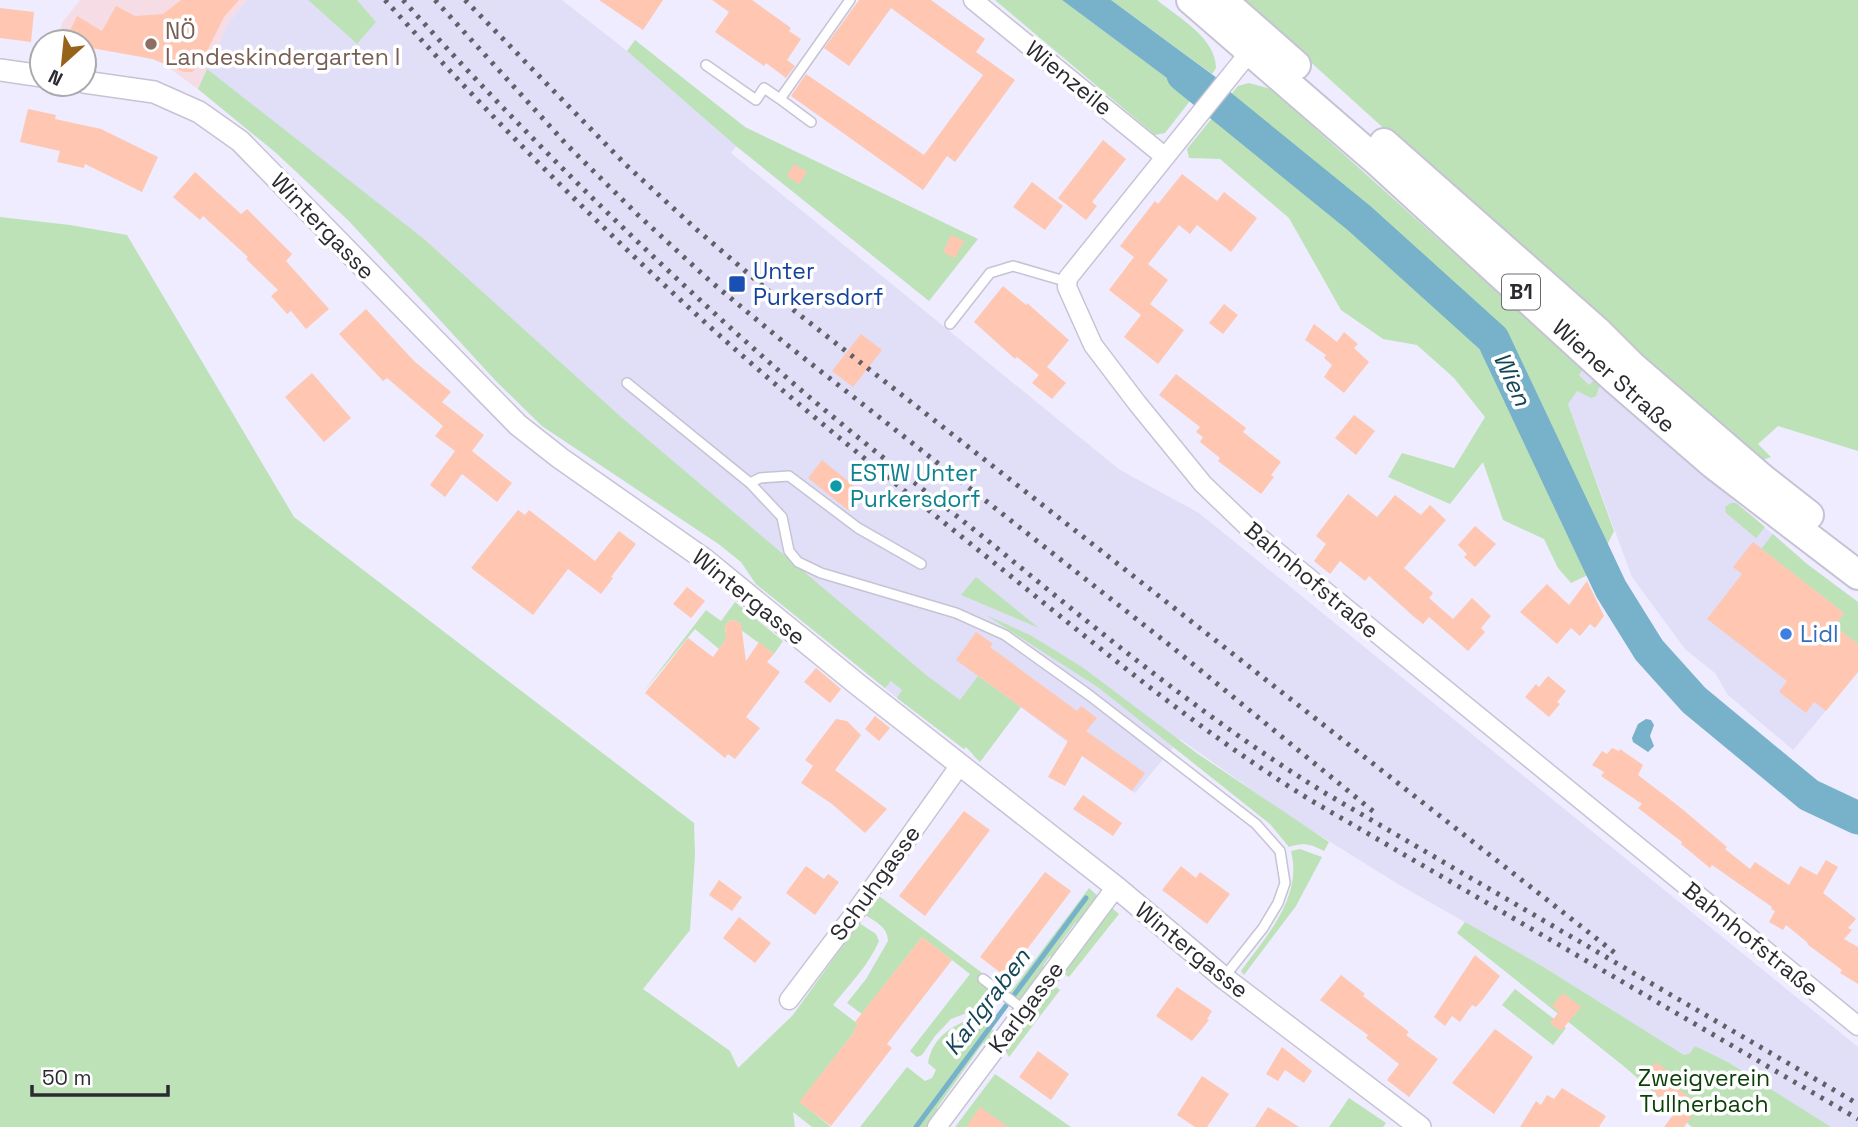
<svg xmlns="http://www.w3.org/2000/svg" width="1858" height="1127" font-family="'Space Grotesk',sans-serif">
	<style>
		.built { fill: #e1def8 }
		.education { fill: #f6dde5 }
		.green { fill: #bde2b8 }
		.water { fill: #77b1ca }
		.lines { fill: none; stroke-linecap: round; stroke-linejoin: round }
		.stream { stroke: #77b1ca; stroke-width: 5 }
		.river { stroke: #77b1ca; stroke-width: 33 }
		.building { fill: #ffc7b1 }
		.service-casing { stroke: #c5c3d4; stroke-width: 12 }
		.minor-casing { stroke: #c5c3d4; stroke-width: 21 }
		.tertiary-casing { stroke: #c5c3d4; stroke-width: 24 }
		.primary-casing { stroke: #c5c3d4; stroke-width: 32 }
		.service { stroke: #fff; stroke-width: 9 }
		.minor { stroke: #fff; stroke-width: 18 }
		.tertiary { stroke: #fff; stroke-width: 21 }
		.primary { stroke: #fff; stroke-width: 28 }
		.rail { stroke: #616069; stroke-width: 5; stroke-dasharray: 3.5 7; stroke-linecap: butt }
		.education-dot { fill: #8d6e63; stroke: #fff; stroke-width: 2.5 }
		.transit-dot { fill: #1a4fb4; stroke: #fff; stroke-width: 2.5 }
		.culture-dot { fill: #0f9aa8; stroke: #fff; stroke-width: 2.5 }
		.shop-dot { fill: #3f7fe0; stroke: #fff; stroke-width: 2.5 }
		.labels { text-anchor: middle; stroke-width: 7; stroke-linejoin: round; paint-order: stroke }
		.shield { fill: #fff; stroke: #6b6a6e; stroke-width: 2 }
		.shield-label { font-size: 21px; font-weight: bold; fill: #2b2a30 }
		.education-label { font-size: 23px; fill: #785e54; stroke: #fff; text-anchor: start }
		.street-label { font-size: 23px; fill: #2b2a30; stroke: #fff }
		.transit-label { font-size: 23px; fill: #164399; stroke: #fff; text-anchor: start }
		.culture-label { font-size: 23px; fill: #0d838f; stroke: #fff; text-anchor: start }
		.shop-label { font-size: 23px; fill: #366cbe; stroke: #fff; text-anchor: start }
		.park-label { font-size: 23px; fill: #0a3f06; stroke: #fff }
		.water-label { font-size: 24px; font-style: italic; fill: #134557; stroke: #fff }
	</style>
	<rect width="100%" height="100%" fill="#eeecfe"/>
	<path class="built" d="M247,0H308L357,44L376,22L357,0H562L627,51L736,146L731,153L1120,470L1199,513L1858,1047V1127H1831L1728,1062L1695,1046L1690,1053L1684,1055L1542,966L1398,884L1292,818L1180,739L1135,793L1021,707L980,762L973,756L974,753L966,747L964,749L906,705L756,584L741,562L720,545L542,426L496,381L349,221L275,152L198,89L229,22Z
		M1583,369L1807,564L1858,602V672L1793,750L1728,695L1715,673L1685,649L1632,577L1568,404L1565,389Z"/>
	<path class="education" d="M80,0H247L229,22L198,89L162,63L152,59L86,47L84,42H58L62,23Z"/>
	<path class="green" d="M308,0H357L376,22L357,44Z
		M995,0H1062L1193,97L1165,133L1155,135Z
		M1111,0H1157C1179,18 1216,38 1216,68L1212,74Z
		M1242,0H1858V451L1778,426L1758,444L1771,457L1763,460L1508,241Z
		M635,40L745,127L978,239L929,301L736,146L627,51Z
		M207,69L424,239L621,417L926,675L960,700L978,676L1021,707L980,762L966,747L964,749L897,698L902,690L891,681L885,688L756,584L741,562L720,545L542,426L496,381L349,221L275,152L198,89Z
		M1249,83L1271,89L1583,369L1579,375L1589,385L1595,379L1600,385L1596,396L1591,398L1577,391L1568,404L1614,531L1594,572L1571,583L1558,568L1544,539L1503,520L1483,462L1450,504L1388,477L1402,453L1454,468L1485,417L1454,378L1417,345L1383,339L1341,310L1289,218L1220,159L1189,158L1187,149L1238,86Z
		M0,217L70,225L127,235L294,517L694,823L695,855L690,930L643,989L730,1051L738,1068L793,1015L859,923L876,934L879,941C869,965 849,985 833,1005L858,1024L855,1031L800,1102L831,1127H812L793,1112L795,1127H0Z
		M1731,503H1736L1765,527L1756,538L1726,513L1725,507Z
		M1773,534L1807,564L1858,602V644L1834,626L1844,613L1761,549Z
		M976,577L1039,628L961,595Z
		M735,602L783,641L774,654L741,630V624L735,620L729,621L725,626V632L729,635L719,649L695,629L643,692L706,610L721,621Z
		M986,615L1030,635L1082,667L1198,754L1329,842L1324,851C1311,844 1303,842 1289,847L1270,824L1099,688Z
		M1300,849L1322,857L1296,906L1244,975L1241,971C1266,936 1303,898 1291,851Z
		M1089,888L1100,898L1081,924L1076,922L1060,943L1064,946L1054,959L1050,956L1043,966L1046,969L1022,1001L1009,994Z
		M879,896L985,975L980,982L989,989L972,1011L951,1019L935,1036L922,1055L917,1057L910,1051L970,974L922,937L862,1014L847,1003L866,979L888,941C888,927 876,922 865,915Z
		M1111,907L1119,914L1069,977L1061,972Z
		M1465,922L1542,966L1684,1055L1690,1053L1695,1046L1728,1062L1831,1127H1692L1626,1068L1457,933Z
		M1052,984L1060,990L1009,1057L1005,1050Z
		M1515,989L1566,1028L1553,1045L1502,1005Z
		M975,1017L998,1034L990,1046L983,1043L937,1108L940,1112L929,1127H860L907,1067L925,1081L932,1078L936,1070L928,1063C932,1037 953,1025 975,1017Z
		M995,1074L1071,1127H955Z
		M1349,1098L1386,1123L1383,1127H1329Z"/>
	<path class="water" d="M1062,0H1111L1221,81L1202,104Z
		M1646,719L1651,720L1654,725L1650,736L1654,746L1648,752L1633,742L1632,738L1638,724Z"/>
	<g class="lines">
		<path class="stream" d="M916,1127L1086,898"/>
		<path class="river" d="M1183,75L1359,218L1493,339L1611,589L1649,650L1694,700L1809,795L1858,818"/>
	</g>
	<path class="building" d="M181,0H239L224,17L200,65L192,72H184L153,59L86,47L84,42H73L66,39L77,16L102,31L116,6L135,16L163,14Z
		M599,0H663L643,30Z
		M712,0H752L791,28L789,31L801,39L787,60L795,66L786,78L766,63L764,66L715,32L729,12Z
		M859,0H931L985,39L976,52L1015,80L955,162L947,156L923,190L791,96L806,74L924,155L983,75L891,8L849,66L824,48Z
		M0,8L34,12L31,42L0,38Z
		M28,109L56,115L55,119L101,129L158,157L142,192L85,164L84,168L57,162L60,151L20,142Z
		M1103,140L1126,159L1092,202L1097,206L1086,220L1058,198Z
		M794,164L807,172L799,184L787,176Z
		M195,172L241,214L247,209L292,254L286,261L329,309L306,329L291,311L287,314L271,296L278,290L246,259L248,257L203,216L200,220L173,197Z
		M1182,174L1217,201L1224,192L1257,218L1231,252L1197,225L1190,234L1179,225L1148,264L1168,280L1150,304L1184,330L1158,364L1124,337L1141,315L1109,290L1134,257L1120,246L1155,201L1158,204Z
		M1032,182L1063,206L1045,230L1013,207Z
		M951,235L964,241L955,258L943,252Z
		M1003,286L1026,305L1027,303L1069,340L1047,367L1066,383L1052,399L1032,383L1039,375L1017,357L1015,359L974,322Z
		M1224,304L1238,315L1223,334L1209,323Z
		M366,309L414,361L451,392L442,402L484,435L472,451L512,483L497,502L462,474L445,497L430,485L455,451L435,436L443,426L387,378L383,381L339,334Z
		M1314,324L1337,342L1344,332L1358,344L1354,348L1369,362L1344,393L1324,377L1332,365L1324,358L1326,355L1305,340Z
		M861,334L882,350L853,387L832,371Z
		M312,373L351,418L324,442L285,397Z
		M1176,374L1246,428L1243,432L1281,462L1271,475L1274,477L1261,494L1218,461L1220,458L1200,442L1203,437L1196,432L1200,427L1159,395Z
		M1354,415L1375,431L1356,455L1335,438Z
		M822,460L863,493L849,511L808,478Z
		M1348,494L1377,517L1395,495L1421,515L1430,505L1446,520L1404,568L1433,593L1429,598L1453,619L1472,598L1491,616L1481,628L1485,632L1468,651L1429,617L1423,624L1413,616L1369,576L1365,581L1340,561L1330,574L1314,561L1326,544L1316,536Z
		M518,510L525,515L529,510L595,561L619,531L636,544L611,577L613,578L601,594L568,569L533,615L471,568Z
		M1475,526L1496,544L1475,567L1464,557L1467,554L1458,545Z
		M1753,542L1844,613L1834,626L1858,644V672L1826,711L1814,702L1806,713L1779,692L1787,681L1707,619L1742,574L1733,567Z
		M1587,581L1604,616L1595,628L1590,624L1580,636L1571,628L1557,644L1520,612L1547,584L1569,605Z
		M687,587L705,601L691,618L673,604Z
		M735,620L741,624L746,661L759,642L774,654L767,662L780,672L746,717L760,728L735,759L728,754L725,758L645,693L688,638L713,657L726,639L725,626L729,621Z
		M976,632L993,644L990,647L1077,711L1081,706L1097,718L1086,731L1145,773L1132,791L1082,756L1065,786L1048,777L1068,741L956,660Z
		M816,668L841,689L830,703L804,682Z
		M1548,676L1566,691L1557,702L1560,704L1549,717L1525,697L1536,684L1539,687Z
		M875,716L890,728L879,741L865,729Z
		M836,719L847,721L861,735L835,770L887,809L865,833L832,804L801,783L813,766L805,760Z
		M1612,748L1619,751L1620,749L1643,765L1638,775L1681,808L1727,847L1725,849L1750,869L1755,862L1789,885L1800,866L1817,875L1826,860L1838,867L1823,893L1856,919L1848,928L1852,930L1844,939L1858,947V984L1840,973L1842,970L1807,944L1808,943L1786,925L1783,930L1769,922L1775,911L1771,909L1772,907L1712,865L1710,868L1681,844L1682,842L1638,808L1642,804L1601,776L1604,772L1592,765L1602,751L1607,754Z
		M1083,795L1122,823L1113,836L1073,809Z
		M964,811L990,830L925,916L899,896Z
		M806,866L824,879L828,874L839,882L815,915L786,893Z
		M1181,866L1196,878L1200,872L1230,894L1207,924L1162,890Z
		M1045,872L1071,891L1006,977L980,957Z
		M719,880L742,897L732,911L709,895Z
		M739,917L771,943L755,963L723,938Z
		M922,937L952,960L887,1044L892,1048L831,1126L799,1102L855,1031L853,1030L858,1024L855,1022Z
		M1475,955L1500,976L1483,999L1476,1007L1472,1005L1460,1022L1452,1016L1445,1026L1434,1017Z
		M1341,975L1365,994L1363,996L1409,1032L1406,1035L1438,1059L1409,1097L1387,1080L1399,1064L1366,1038L1368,1035L1320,1000Z
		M1177,987L1212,1011L1207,1019L1209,1020L1192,1041L1156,1016Z
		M1563,993L1581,1007L1561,1031L1550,1023L1559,1012L1552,1006Z
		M1495,1029L1533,1057L1494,1114L1452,1083Z
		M1282,1047L1312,1071L1304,1083L1285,1070L1278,1081L1266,1074Z
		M1038,1051L1069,1074L1051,1100L1019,1077Z
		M1656,1062L1683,1082L1677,1088L1700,1105L1684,1127H1664L1677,1110L1653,1092L1656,1089L1645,1081L1649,1076L1647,1075Z
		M1202,1076L1229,1094L1207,1127H1195L1177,1115Z
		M1562,1088L1606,1116L1599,1127H1520L1536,1101L1541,1105L1547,1095L1554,1099Z
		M980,1107L1008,1127H966Z
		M1268,1107L1299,1127H1255Z"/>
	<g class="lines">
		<defs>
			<path id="service" d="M706,65L756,100L764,88L780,99L850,0
				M780,99L811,122
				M950,324L990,273L1013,266L1068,282
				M627,383L750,483L760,478L789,476L858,528L921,564
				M750,483L782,517L789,551L798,562L821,573L956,613L1005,635L1089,695L1256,824L1280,851L1285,883L1278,903L1263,928L1225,976
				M983,979L1024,1010"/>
			<path id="minor" d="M973,0L1164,156
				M1256,44L1068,278L1067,287L1093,345L1137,403L1203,484L1255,534L1858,1026
				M789,1000L854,914L960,765
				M937,1127L1116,887"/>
			<path id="tertiary" d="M0,70L42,76
				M84,82L154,92L199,112L240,141L518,425L560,458L704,559L857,684L1116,887L1224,978L1420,1127"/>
			<path id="primary" d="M1191,0L1378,162L1616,380L1713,464L1858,575
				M1222,0L1296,65
				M1384,143L1597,331L1631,365L1763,479L1809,515"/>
		</defs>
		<use href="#service" class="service-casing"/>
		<use href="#minor" class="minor-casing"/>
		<use href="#tertiary" class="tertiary-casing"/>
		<use href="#primary" class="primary-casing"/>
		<use href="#service" class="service"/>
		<use href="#minor" class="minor"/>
		<use href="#tertiary" class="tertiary"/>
		<use href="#primary" class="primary"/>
		<path class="rail" d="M385,0C484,110 588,216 698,316C789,399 886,476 982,553C1089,639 1195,729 1312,801L1858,1119
			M403,0C523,134 652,260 787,378C852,434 920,487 987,540C1096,629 1205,719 1325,793L1858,1104
			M435,0L567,145L638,215L710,281L786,344L1172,647L1374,812
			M465,0L625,164L696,229L764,287L1615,953"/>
	</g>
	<circle class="education-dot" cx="151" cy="44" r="7"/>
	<rect class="transit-dot" x="728" y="275" width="18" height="18" rx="3.5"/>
	<circle class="culture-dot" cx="836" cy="486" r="7"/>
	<circle class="shop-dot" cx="1786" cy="634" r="7"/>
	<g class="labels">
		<rect class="shield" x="1502" y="274.5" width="38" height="35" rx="5"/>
		<g class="shield-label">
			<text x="1521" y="299">B1</text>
		</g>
		<g class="education-label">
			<text x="165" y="39">NÖ<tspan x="165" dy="26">Landeskindergarten I</tspan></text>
		</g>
		<g class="street-label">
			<text transform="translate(1069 78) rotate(39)" y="8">Wienzeile</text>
			<text transform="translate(323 226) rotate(46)" y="8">Wintergasse</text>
			<text transform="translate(1614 376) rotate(42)" y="8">Wiener Straße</text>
			<text transform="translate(1312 580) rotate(40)" y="8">Bahnhofstraße</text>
			<text transform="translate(749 597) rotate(39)" y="8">Wintergasse</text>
			<text transform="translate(875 883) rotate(-54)" y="8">Schuhgasse</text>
			<text transform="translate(1751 939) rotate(39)" y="8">Bahnhofstraße</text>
			<text transform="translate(1192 950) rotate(39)" y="8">Wintergasse</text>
			<text transform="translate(1026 1007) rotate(-53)" y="8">Karlgasse</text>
		</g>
		<g class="transit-label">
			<text x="753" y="279">Unter<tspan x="753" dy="26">Purkersdorf</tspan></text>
		</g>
		<g class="culture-label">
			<text x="850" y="481">ESTW Unter<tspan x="850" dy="26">Purkersdorf</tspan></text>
		</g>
		<g class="shop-label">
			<text x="1800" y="642">Lidl</text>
		</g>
		<g class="park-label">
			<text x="1704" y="1086">Zweigverein<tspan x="1704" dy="26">Tullnerbach</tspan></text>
		</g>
		<g class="water-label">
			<text transform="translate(1512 379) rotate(65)" y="8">Wien</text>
			<text transform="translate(987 1002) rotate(-53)" y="8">Karlgraben</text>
		</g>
	</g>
	<g transform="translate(63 63) rotate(207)"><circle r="33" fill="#ffffff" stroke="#aaaaac" stroke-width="2"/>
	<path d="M0-5L12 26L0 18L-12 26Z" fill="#976219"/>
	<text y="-10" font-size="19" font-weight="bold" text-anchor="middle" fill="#2b2a30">N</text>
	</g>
	<path d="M32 1085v10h136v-10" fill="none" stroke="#2b2a30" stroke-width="3.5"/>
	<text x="42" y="1085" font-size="21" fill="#2b2a30" stroke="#ffffff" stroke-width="5" paint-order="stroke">50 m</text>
</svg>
